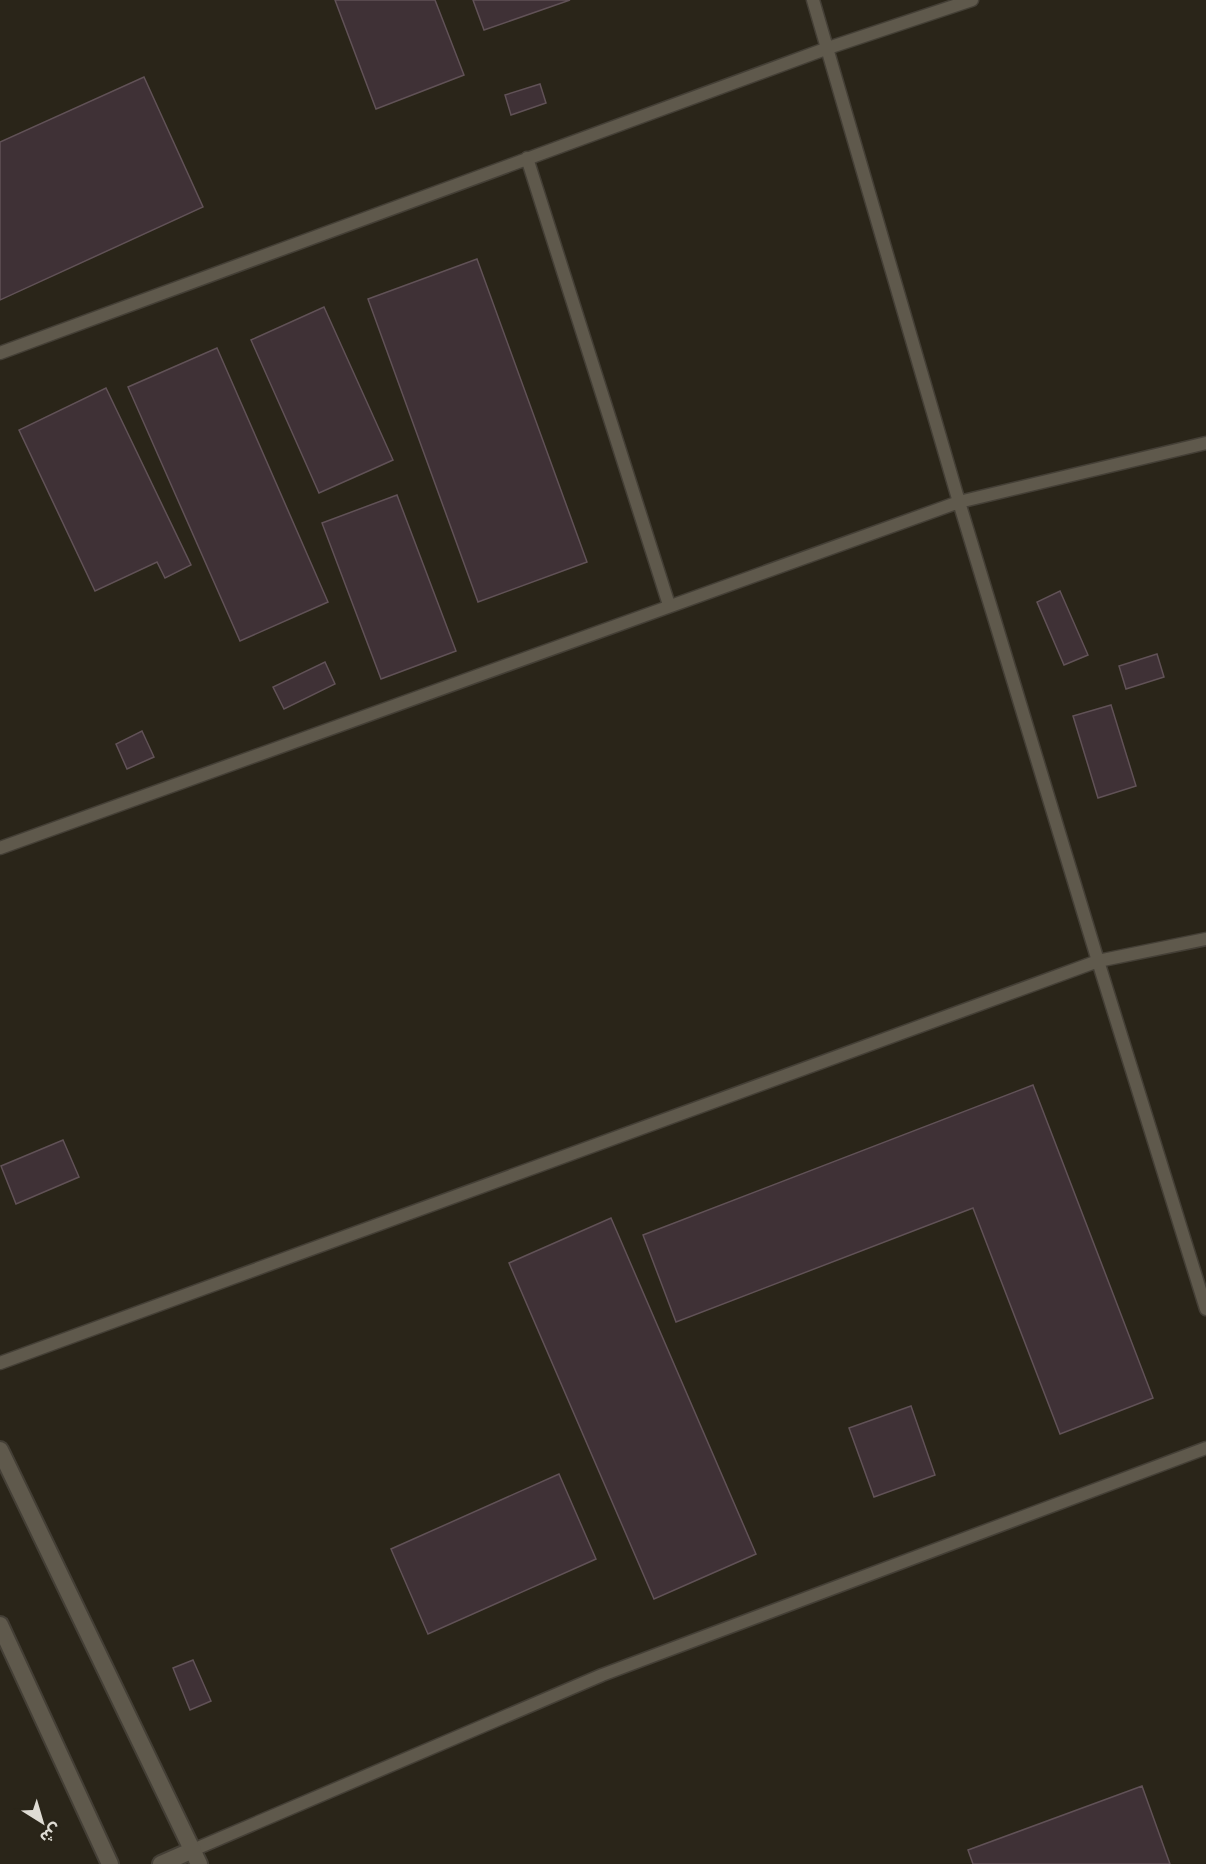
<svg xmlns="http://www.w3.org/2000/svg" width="1206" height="1864" font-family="'Sofia Sans Condensed','Noto Sans Arabic',sans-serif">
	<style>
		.building { fill: #3f3136; stroke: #615257; stroke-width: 1.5 }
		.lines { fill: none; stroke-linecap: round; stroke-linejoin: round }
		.service-casing { stroke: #443f36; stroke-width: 15 }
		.minor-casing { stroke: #443f36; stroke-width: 20 }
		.service { stroke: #5f594c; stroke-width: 12 }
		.minor { stroke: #5f594c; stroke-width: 16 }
	</style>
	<rect width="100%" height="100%" fill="#2a2519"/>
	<path class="building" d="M335,0H435L464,75L376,109Z
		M473,0H570L484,30Z
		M144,77L203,207L0,300V142Z
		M540,84L546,103L511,115L505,95Z
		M477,259L587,562L478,602L368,299Z
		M324,307L393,460L319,493L251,340Z
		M217,348L328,602L240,641L128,387Z
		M106,388L191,565L165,578L157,562L95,591L19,430Z
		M397,495L456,651L381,679L322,523Z
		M1060,591L1088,655L1064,665L1037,602Z
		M1157,654L1164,677L1126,689L1119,666Z
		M325,662L335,684L284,709L273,687Z
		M1111,705L1136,786L1098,798L1073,716Z
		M142,731L154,757L127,769L116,744Z
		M1033,1085L1153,1398L1060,1434L973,1208L676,1322L643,1235Z
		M63,1140L79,1177L16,1204L1,1166Z
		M611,1218L756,1554L654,1599L509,1263Z
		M911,1406L935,1475L874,1497L849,1428Z
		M559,1474L596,1559L428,1634L391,1549Z
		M193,1660L211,1701L190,1710L173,1668Z
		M1142,1786L1170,1864H973L968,1850Z"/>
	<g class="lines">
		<defs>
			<path id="service" d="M813,0L959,502L1098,961L1206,1309
				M527,158L669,605
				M0,353L828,48L972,0
				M0,848L959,502L1206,443
				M0,1363L1098,961L1206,939
				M193,1850L602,1675L1206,1448"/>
			<path id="minor" d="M0,1450L199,1864
				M0,1625L110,1864
				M161,1864L193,1850"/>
		</defs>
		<use href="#service" class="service-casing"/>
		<use href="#minor" class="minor-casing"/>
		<use href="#service" class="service"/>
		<use href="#minor" class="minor"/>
	</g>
	<g transform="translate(42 1822) rotate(143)" stroke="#2a2519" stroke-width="4.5" paint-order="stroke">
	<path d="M0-4.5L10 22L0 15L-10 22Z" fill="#dfdcd4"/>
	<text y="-9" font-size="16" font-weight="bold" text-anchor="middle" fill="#dfdcd4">ش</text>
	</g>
</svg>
